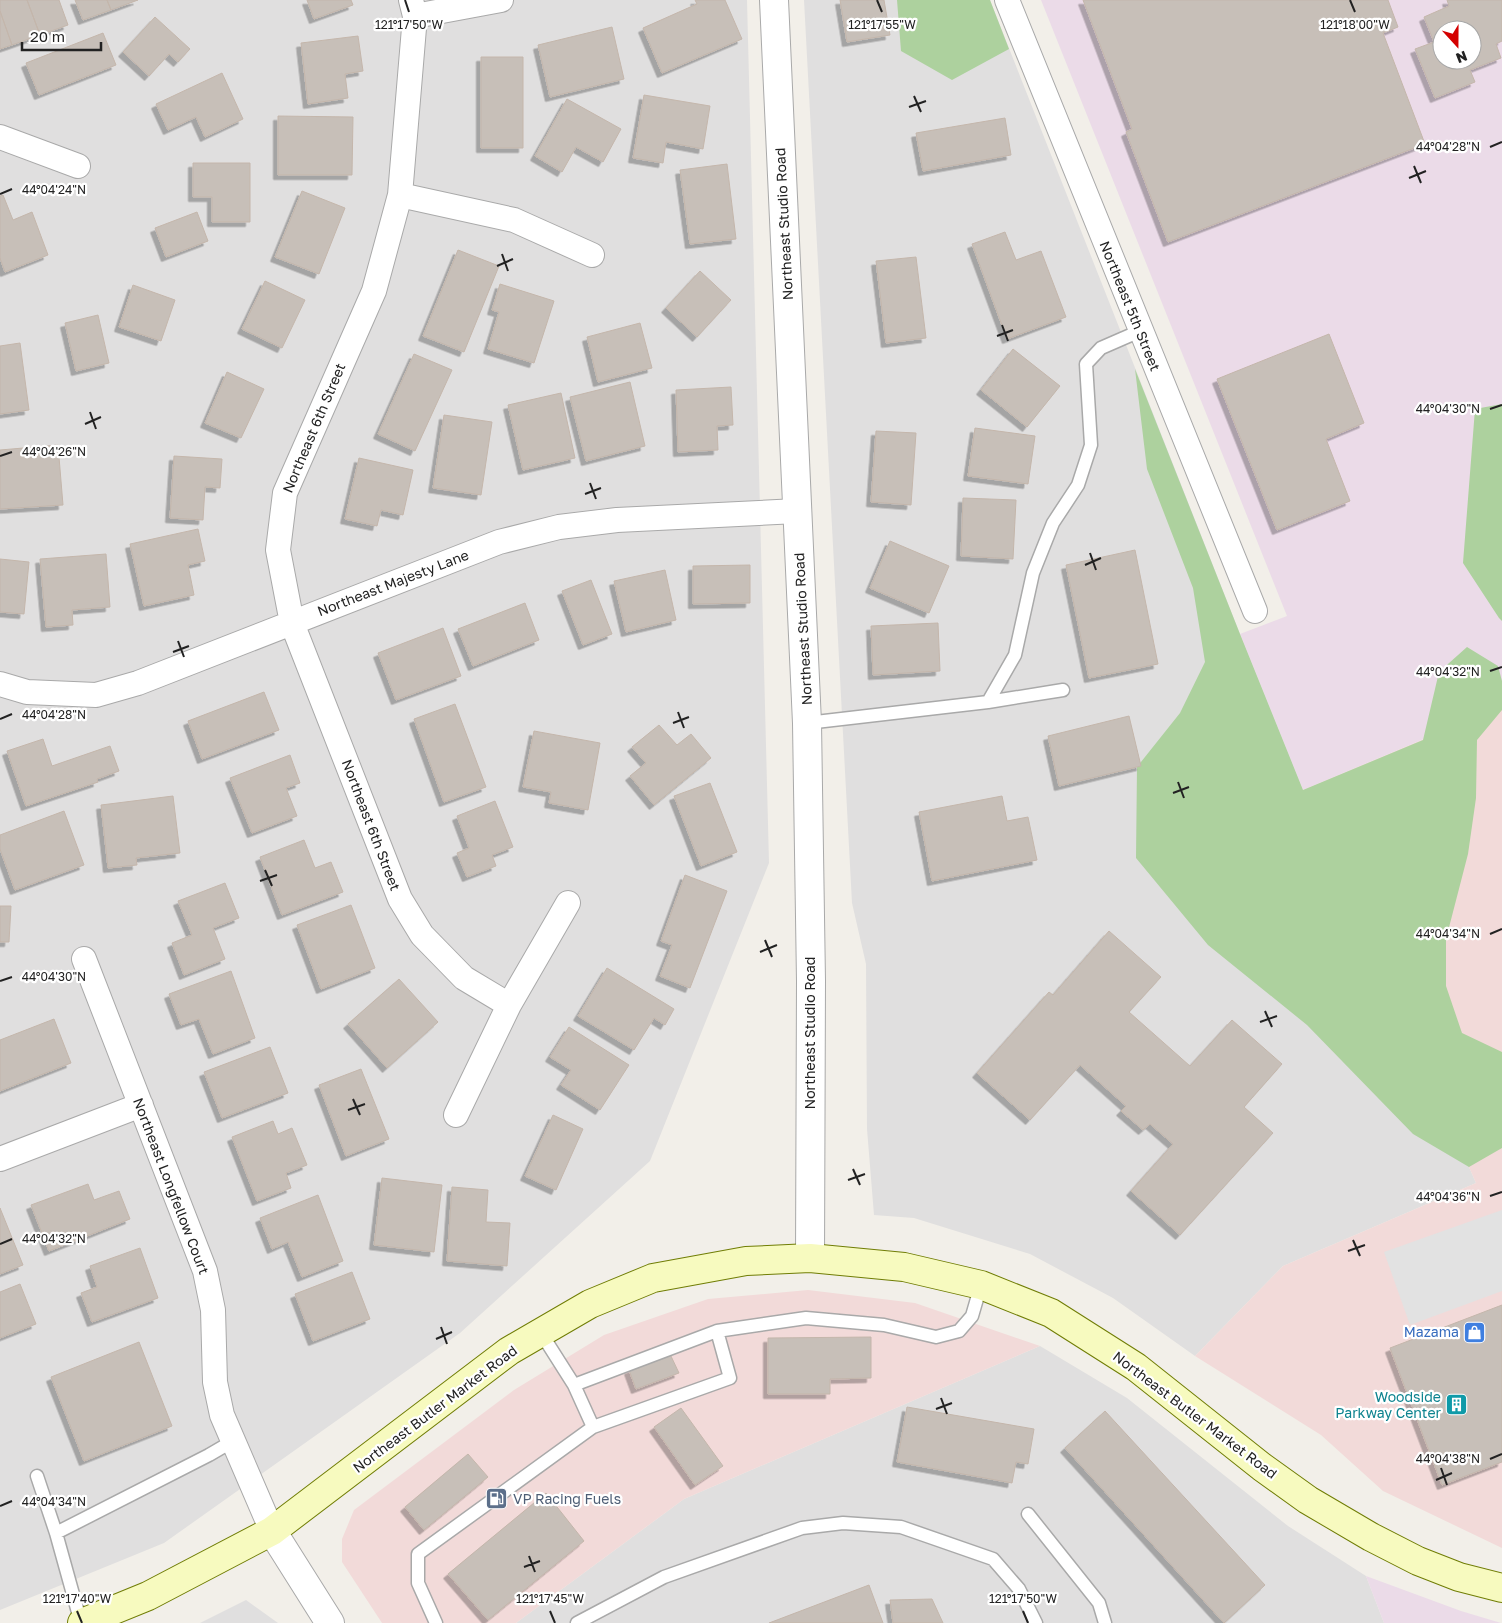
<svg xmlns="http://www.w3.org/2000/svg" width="1502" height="1623" font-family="'Golos Text',sans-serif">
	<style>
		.residential { fill: #e0dfdf }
		.commercial { fill: #f2dad9 }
		.industrial { fill: #ebdbe8; fill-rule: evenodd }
		.forest { fill: #add19e }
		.parking { fill: #e2e2e2 }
		.building { fill: #c7bfb8; stroke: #c4b6ab; fill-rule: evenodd; filter: url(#shadow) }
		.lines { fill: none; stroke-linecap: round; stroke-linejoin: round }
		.service-casing { stroke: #a9a9a9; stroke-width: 15 }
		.minor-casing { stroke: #a9a9a9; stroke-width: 26 }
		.tertiary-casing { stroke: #a9a9a9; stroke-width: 30 }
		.secondary-casing { stroke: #707d05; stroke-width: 30 }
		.service { stroke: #fff; stroke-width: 12 }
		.minor { stroke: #fff; stroke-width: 24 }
		.tertiary { stroke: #fff; stroke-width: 28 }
		.secondary { stroke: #f7fabf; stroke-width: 28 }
		.ticks { fill: none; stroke: #222; stroke-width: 2 }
		.labels { text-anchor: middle; stroke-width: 4.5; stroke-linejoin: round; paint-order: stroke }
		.street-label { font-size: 14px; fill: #222; stroke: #fff }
		.shop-label { font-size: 14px; fill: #366cbe; stroke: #fff; text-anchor: end }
		.culture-label { font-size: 14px; fill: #0d838f; stroke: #fff; text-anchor: end }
		.service-label { font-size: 14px; fill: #4e5e75; stroke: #fff; text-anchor: start }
		.ticks-label { font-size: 12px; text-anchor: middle; fill: #222; stroke: #fff; stroke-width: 4.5; stroke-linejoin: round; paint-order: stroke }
	</style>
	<defs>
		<filter id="shadow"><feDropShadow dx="-4.5" dy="4.5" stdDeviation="0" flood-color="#0004"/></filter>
	</defs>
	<rect width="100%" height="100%" fill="#f2efe9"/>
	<path class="residential" d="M0,0H747L769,863L650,1161L460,1333L164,1543L0,1610Z
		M804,0H990L1240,634L1303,790L1476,1183L1283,1266L1195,1356L1113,1298L1030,1254L914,1218L874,1215L867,1129L866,964L852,903Z
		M1040,1346L1127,1398L1288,1526L1366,1576L1384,1623H516L684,1499Z
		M246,1600L278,1623H200Z"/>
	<path class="commercial" d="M1502,706V1548L1383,1491L1321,1435L1195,1356L1283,1266L1476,1183L1303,790Z
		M808,1290L915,1303L1040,1346L684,1499L516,1623H382L342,1562V1539L354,1510L514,1390L604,1335L708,1299Z"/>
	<path class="industrial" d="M1041,0H1502V706L1303,790L1240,634L1287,616ZM1442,30H1472V60H1442Z
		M1366,1576L1461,1611L1501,1623H1384Z"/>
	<path class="forest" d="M897,0H990L1009,49L952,80L901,51Z
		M1135,369L1240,634L1303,790L1423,740L1439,672L1467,647L1498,666L1502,681V710L1477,740L1476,798L1468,854L1446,939V986L1462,1033L1502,1052V1148L1469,1167L1413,1134L1307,1025L1208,945L1136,858L1137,767L1180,713L1205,662L1193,588L1147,469Z
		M1502,404V621L1499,618L1463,563L1475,409Z"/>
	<path class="parking" d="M1502,1210V1291L1410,1325L1384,1252Z"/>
	<path class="building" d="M0,0H27L40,35L12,45L0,11Z
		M27,0H59L68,25L40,35Z
		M75,0H107L111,10L83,20Z
		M107,0H138L111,10Z
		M307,0H351L353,5L314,19Z
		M695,0H725L742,39L662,73L643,28L697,4Z
		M840,0H884L890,35L847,42Z
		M1083,0H1388L1398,27L1383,33L1425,144L1168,242L1126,132L1132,129Z
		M1447,0H1502V41L1496,44L1501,58L1470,70L1475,82L1435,98L1415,49L1434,42L1424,17L1449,6ZM1442,30H1472V60H1442Z
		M0,11L12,45L0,49Z
		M155,17L190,49L178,62L169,54L149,76L123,52Z
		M612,27L624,79L550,97L538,45Z
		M103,33L116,65L39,95L26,63Z
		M358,36L363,71L345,74L348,98L308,104L301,43Z
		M481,57H523V148H481Z
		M222,73L243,119L205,137L196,117L168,130L156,104Z
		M644,95L710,106L703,149L666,142L663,163L633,158Z
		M567,99L621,129L603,162L576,147L562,172L535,156Z
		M278,116L353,117L352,175H278Z
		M1005,118L1011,155L923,171L916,133Z
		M193,163H250V222H212V197H193Z
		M727,164L736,239L690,244L680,170Z
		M302,191L345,208L319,274L275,257Z
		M3,195L13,220L32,212L48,255L5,272L0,258V196Z
		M197,212L208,241L166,257L155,228Z
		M1005,232L1016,260L1041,251L1066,317L1007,339L972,244Z
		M458,250L499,266L464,352L423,336Z
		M916,257L926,338L886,343L876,261Z
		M700,271L731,300L697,337L666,308Z
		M265,281L305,300L282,348L242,329Z
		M500,284L554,301L534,363L488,349L499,312L492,310Z
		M133,285L175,300L161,341L119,327Z
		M98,315L109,363L76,371L65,323Z
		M640,323L652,368L598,382L587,337Z
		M1329,334L1364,423L1326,439L1350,501L1277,530L1217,379Z
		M20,343L29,410L0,414V346Z
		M1013,349L1060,386L1027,427L981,390Z
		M414,354L452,370L415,451L378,434Z
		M227,372L264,389L241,438L205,423Z
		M630,382L645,446L586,461L570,397Z
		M731,387L733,425L717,426L718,450L678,452L676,390Z
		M561,393L575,458L523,470L508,405Z
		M444,415L492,422L481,495L433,488Z
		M975,428L1035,436L1028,484L968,476Z
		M876,431L916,433L911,505L871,502Z
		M58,445L63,505L0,509V450Z
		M174,456L222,459L220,488L205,487L203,520L170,518Z
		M359,458L413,470L403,515L381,510L377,526L345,519Z
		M963,498L1016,500L1013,559L961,556Z
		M198,529L205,561L188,565L194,595L144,606L130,544Z
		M890,541L949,566L929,613L870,588Z
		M1135,550L1158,664L1089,678L1066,565Z
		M106,554L110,607L72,610L73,625L46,627L40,559Z
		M0,559L29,562L24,614L0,612Z
		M750,565V603L693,604V566Z
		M665,570L676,620L626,632L614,581Z
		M591,580L612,634L583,645L562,591Z
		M525,603L539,640L473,666L458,629Z
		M938,623L940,671L873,675L871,626Z
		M443,628L461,676L396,700L378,653Z
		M264,692L279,730L202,759L188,721Z
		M455,704L486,787L444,802L414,719Z
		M1129,716L1141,766L1059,786L1048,736Z
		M659,725L677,745L691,734L711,758L654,805L630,776L646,763L632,747Z
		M534,731L600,743L588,810L549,803L551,792L523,787Z
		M43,739L52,766L110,746L119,771L97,779L98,782L26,806L7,751Z
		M290,755L300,783L286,788L297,816L252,833L230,778Z
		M710,783L737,852L701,866L674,796Z
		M173,796L180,853L136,858L137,865L108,868L101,805Z
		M1002,796L1007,821L1028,817L1037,860L932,881L919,812Z
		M495,801L513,847L492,855L496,866L467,877L457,853L469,848L457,816Z
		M64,811L84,865L15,890L0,849V835Z
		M304,840L315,868L331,862L343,892L282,915L260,857Z
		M685,875L727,891L690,988L660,976L672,945L661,941Z
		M225,883L239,918L213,928L225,959L184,975L172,943L192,935L178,901Z
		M351,905L375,968L321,989L297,925Z
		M0,906H11L9,942H0Z
		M1109,931L1161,977L1129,1012L1190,1066L1232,1020L1282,1064L1244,1107L1273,1133L1180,1235L1131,1191L1173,1144L1150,1124L1143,1130L1121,1111L1126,1106L1080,1065L1030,1120L977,1073L1049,992L1053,995Z
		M607,968L674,1009L665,1025L654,1018L634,1050L578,1016Z
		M231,971L255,1038L213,1054L199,1019L181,1025L169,994Z
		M399,979L438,1022L387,1068L348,1024Z
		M54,1019L71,1063L0,1091V1040Z
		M569,1027L629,1065L600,1110L561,1085L571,1070L550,1057Z
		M270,1047L288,1093L222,1118L204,1072Z
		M361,1069L389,1139L346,1156L319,1085Z
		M553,1115L583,1129L556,1190L525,1176Z
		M273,1121L278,1134L292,1128L307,1165L286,1173L291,1188L257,1201L232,1137Z
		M382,1178L442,1185L434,1252L374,1245Z
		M88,1184L94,1200L119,1191L130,1219L49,1251L31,1205Z
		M452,1187L488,1190L486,1222L510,1223L507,1266L447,1261Z
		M318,1195L343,1261L302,1277L288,1242L272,1249L260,1218Z
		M0,1208L23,1265L0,1274Z
		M140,1248L158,1298L92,1322L81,1293L97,1287L90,1266Z
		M352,1272L370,1319L313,1341L295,1294Z
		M20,1284L36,1324L0,1338V1292Z
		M1502,1305V1462L1442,1485L1390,1348Z
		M871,1337V1378L830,1379V1394H768V1338Z
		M139,1342L172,1426L84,1461L51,1377Z
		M670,1354L679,1373L636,1389L629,1370Z
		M907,1407L1034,1429L1028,1464L1016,1462L1012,1483L897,1462Z
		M681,1408L723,1466L695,1485L654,1427Z
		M1105,1411L1265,1585L1224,1623L1065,1448Z
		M468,1454L488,1477L424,1530L405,1507Z
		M546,1493L584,1541L488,1620L448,1574Z
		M869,1585L883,1623H769Z
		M932,1599L943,1623H893L890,1600Z"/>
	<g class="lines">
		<defs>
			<path id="service" d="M988,702L1015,655L1033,573L1053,523L1078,485L1091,445L1086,364L1101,348L1140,331
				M807,723L988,702L1063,690
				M717,1331L806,1318L884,1325L936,1337L959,1331L972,1316L981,1285
				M541,1333L574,1385L593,1427
				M37,1476L56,1533L81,1623
				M1028,1514L1099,1603L1105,1623
				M56,1533L209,1455L233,1441
				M436,1623L418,1583V1554L593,1427L730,1378L717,1331L574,1385
				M577,1623L664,1577L802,1528L843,1523L901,1527L993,1559L1019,1589L1036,1623"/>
			<path id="minor" d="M411,0L415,16L400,195L374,291L285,493L278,550L292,623L400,899L422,935L464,978L509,1005
				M1007,0L1255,611
				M415,16L501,0
				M0,137L78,166
				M400,195L514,220L592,255
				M0,684L27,692L96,695L138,683L499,542L559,527L617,520L797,511
				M84,959L205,1271L213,1310L215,1382L222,1415L272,1531
				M456,1115L509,1005L568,903
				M0,1159L141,1105"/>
			<path id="tertiary" d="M774,0L807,723L811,981L810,1258
				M272,1531L330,1623"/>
			<path id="secondary" d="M82,1623L148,1596L272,1531L509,1351L590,1304L653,1278L746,1261L810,1258L904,1267L981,1285L1051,1313L1136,1367L1262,1467L1308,1500L1371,1537L1418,1561L1459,1577L1502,1588"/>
		</defs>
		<use href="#service" class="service-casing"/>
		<use href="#minor" class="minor-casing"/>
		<use href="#tertiary" class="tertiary-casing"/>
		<use href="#secondary" class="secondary-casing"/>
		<use href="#service" class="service"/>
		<use href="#minor" class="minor"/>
		<use href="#tertiary" class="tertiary"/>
		<use href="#secondary" class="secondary"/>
	</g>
	<path class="ticks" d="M405,0L409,12M877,0L882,12M1350,0L1355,12M914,96L921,112M909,107L926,101M1490,147L1502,142M1414,166L1421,183M1409,178L1426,171M0,194L12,189M502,254L508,271M497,266L513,259M1002,325L1008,341M997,336L1013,330M1490,409L1502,405M90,412L96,429M85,424L101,417M0,456L12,452M590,483L596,499M585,494L601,488M1090,553L1096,570M1085,565L1101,558M178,641L184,657M173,652L189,646M1490,671L1502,667M678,712L684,728M0,719L12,714M673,723L689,717M1178,782L1184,798M1173,793L1189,787M265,870L272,886M260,881L277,875M1490,934L1502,929M765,940L772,957M760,952L777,945M0,981L12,977M1265,1011L1272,1027M1260,1022L1277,1016M353,1099L360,1115M348,1110L365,1104M853,1169L860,1185M848,1180L865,1174M1490,1196L1502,1192M1353,1240L1360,1256M0,1244L12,1239M1348,1251L1365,1245M441,1327L447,1344M436,1339L452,1332M941,1398L947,1414M936,1409L952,1403M1490,1459L1502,1454M1441,1468L1447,1485M1436,1480L1452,1473M0,1506L12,1501M529,1556L535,1572M524,1567L540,1561M77,1611L82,1623M550,1611L555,1623M1023,1611L1028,1623"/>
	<defs>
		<symbol id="shop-square" viewBox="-11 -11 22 22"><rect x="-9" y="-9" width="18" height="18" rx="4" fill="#3f7fe0" stroke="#fff"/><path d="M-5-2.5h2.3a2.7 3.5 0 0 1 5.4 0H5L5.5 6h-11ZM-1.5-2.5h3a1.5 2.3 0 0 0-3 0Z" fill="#fff"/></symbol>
		<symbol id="building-square" viewBox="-11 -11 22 22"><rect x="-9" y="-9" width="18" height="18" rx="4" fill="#0f9aa8" stroke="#fff"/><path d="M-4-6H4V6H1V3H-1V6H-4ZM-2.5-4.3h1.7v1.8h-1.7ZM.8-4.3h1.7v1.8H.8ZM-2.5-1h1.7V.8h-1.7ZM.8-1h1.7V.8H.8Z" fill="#fff"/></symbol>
		<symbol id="fuel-square" viewBox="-11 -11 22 22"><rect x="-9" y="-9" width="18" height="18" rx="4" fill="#5c6f8a" stroke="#fff"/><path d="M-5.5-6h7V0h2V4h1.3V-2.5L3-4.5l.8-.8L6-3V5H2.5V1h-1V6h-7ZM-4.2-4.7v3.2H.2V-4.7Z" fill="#fff"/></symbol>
	</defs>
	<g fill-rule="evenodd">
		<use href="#shop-square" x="1462" y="1320" width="25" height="25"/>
		<use href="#building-square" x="1444" y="1392" width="25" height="25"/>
		<use href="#fuel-square" x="484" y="1486" width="25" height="25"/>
	</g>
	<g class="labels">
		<g class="street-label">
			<text transform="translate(784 224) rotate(-93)" y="5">Northeast Studio Road</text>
			<text transform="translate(1130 306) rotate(68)" y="5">Northeast 5th Street</text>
			<text transform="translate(314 428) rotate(-67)" y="5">Northeast 6th Street</text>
			<text transform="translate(393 583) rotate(-21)" y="5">Northeast Majesty Lane</text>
			<text transform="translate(803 629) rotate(-93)" y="5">Northeast Studio Road</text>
			<text transform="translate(371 825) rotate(69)" y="5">Northeast 6th Street</text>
			<text transform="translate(810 1033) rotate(-90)" y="5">Northeast Studio Road</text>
			<text transform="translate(171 1186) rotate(69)" y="5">Northeast Longfellow Court</text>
			<text transform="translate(435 1409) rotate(-37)" y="5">Northeast Butler Market Road</text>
			<text transform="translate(1195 1415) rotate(37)" y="5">Northeast Butler Market Road</text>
		</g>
		<g class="shop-label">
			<text x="1459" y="1337">Mazama</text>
		</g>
		<g class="culture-label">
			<text x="1441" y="1402">Woodside<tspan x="1441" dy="16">Parkway Center</tspan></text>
		</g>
		<g class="service-label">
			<text x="513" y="1504">VP Racing Fuels</text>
		</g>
	</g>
	<g class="ticks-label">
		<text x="409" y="29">121°17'50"W</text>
		<text x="882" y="29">121°17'55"W</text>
		<text x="1355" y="29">121°18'00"W</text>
		<text x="1448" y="151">44°04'28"N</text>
		<text x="54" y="194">44°04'24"N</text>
		<text x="1448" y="413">44°04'30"N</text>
		<text x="54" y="456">44°04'26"N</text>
		<text x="1448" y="676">44°04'32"N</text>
		<text x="54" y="719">44°04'28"N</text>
		<text x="1448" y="938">44°04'34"N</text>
		<text x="54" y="981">44°04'30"N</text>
		<text x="1448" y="1201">44°04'36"N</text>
		<text x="54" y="1243">44°04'32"N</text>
		<text x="1448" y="1463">44°04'38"N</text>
		<text x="54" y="1506">44°04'34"N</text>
		<text x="77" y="1603">121°17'40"W</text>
		<text x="550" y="1603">121°17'45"W</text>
		<text x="1023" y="1603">121°17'50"W</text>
	</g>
	<g transform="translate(1457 45) rotate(159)"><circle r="24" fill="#ffffff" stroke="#a7a7a7"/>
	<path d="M0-4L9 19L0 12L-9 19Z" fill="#d40000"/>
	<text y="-8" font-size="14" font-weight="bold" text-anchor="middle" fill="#222222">N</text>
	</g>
	<path d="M22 42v8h79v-8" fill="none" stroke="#222222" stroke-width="2.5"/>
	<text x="30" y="42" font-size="15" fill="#222222" stroke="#ffffff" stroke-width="4" paint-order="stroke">20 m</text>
</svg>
